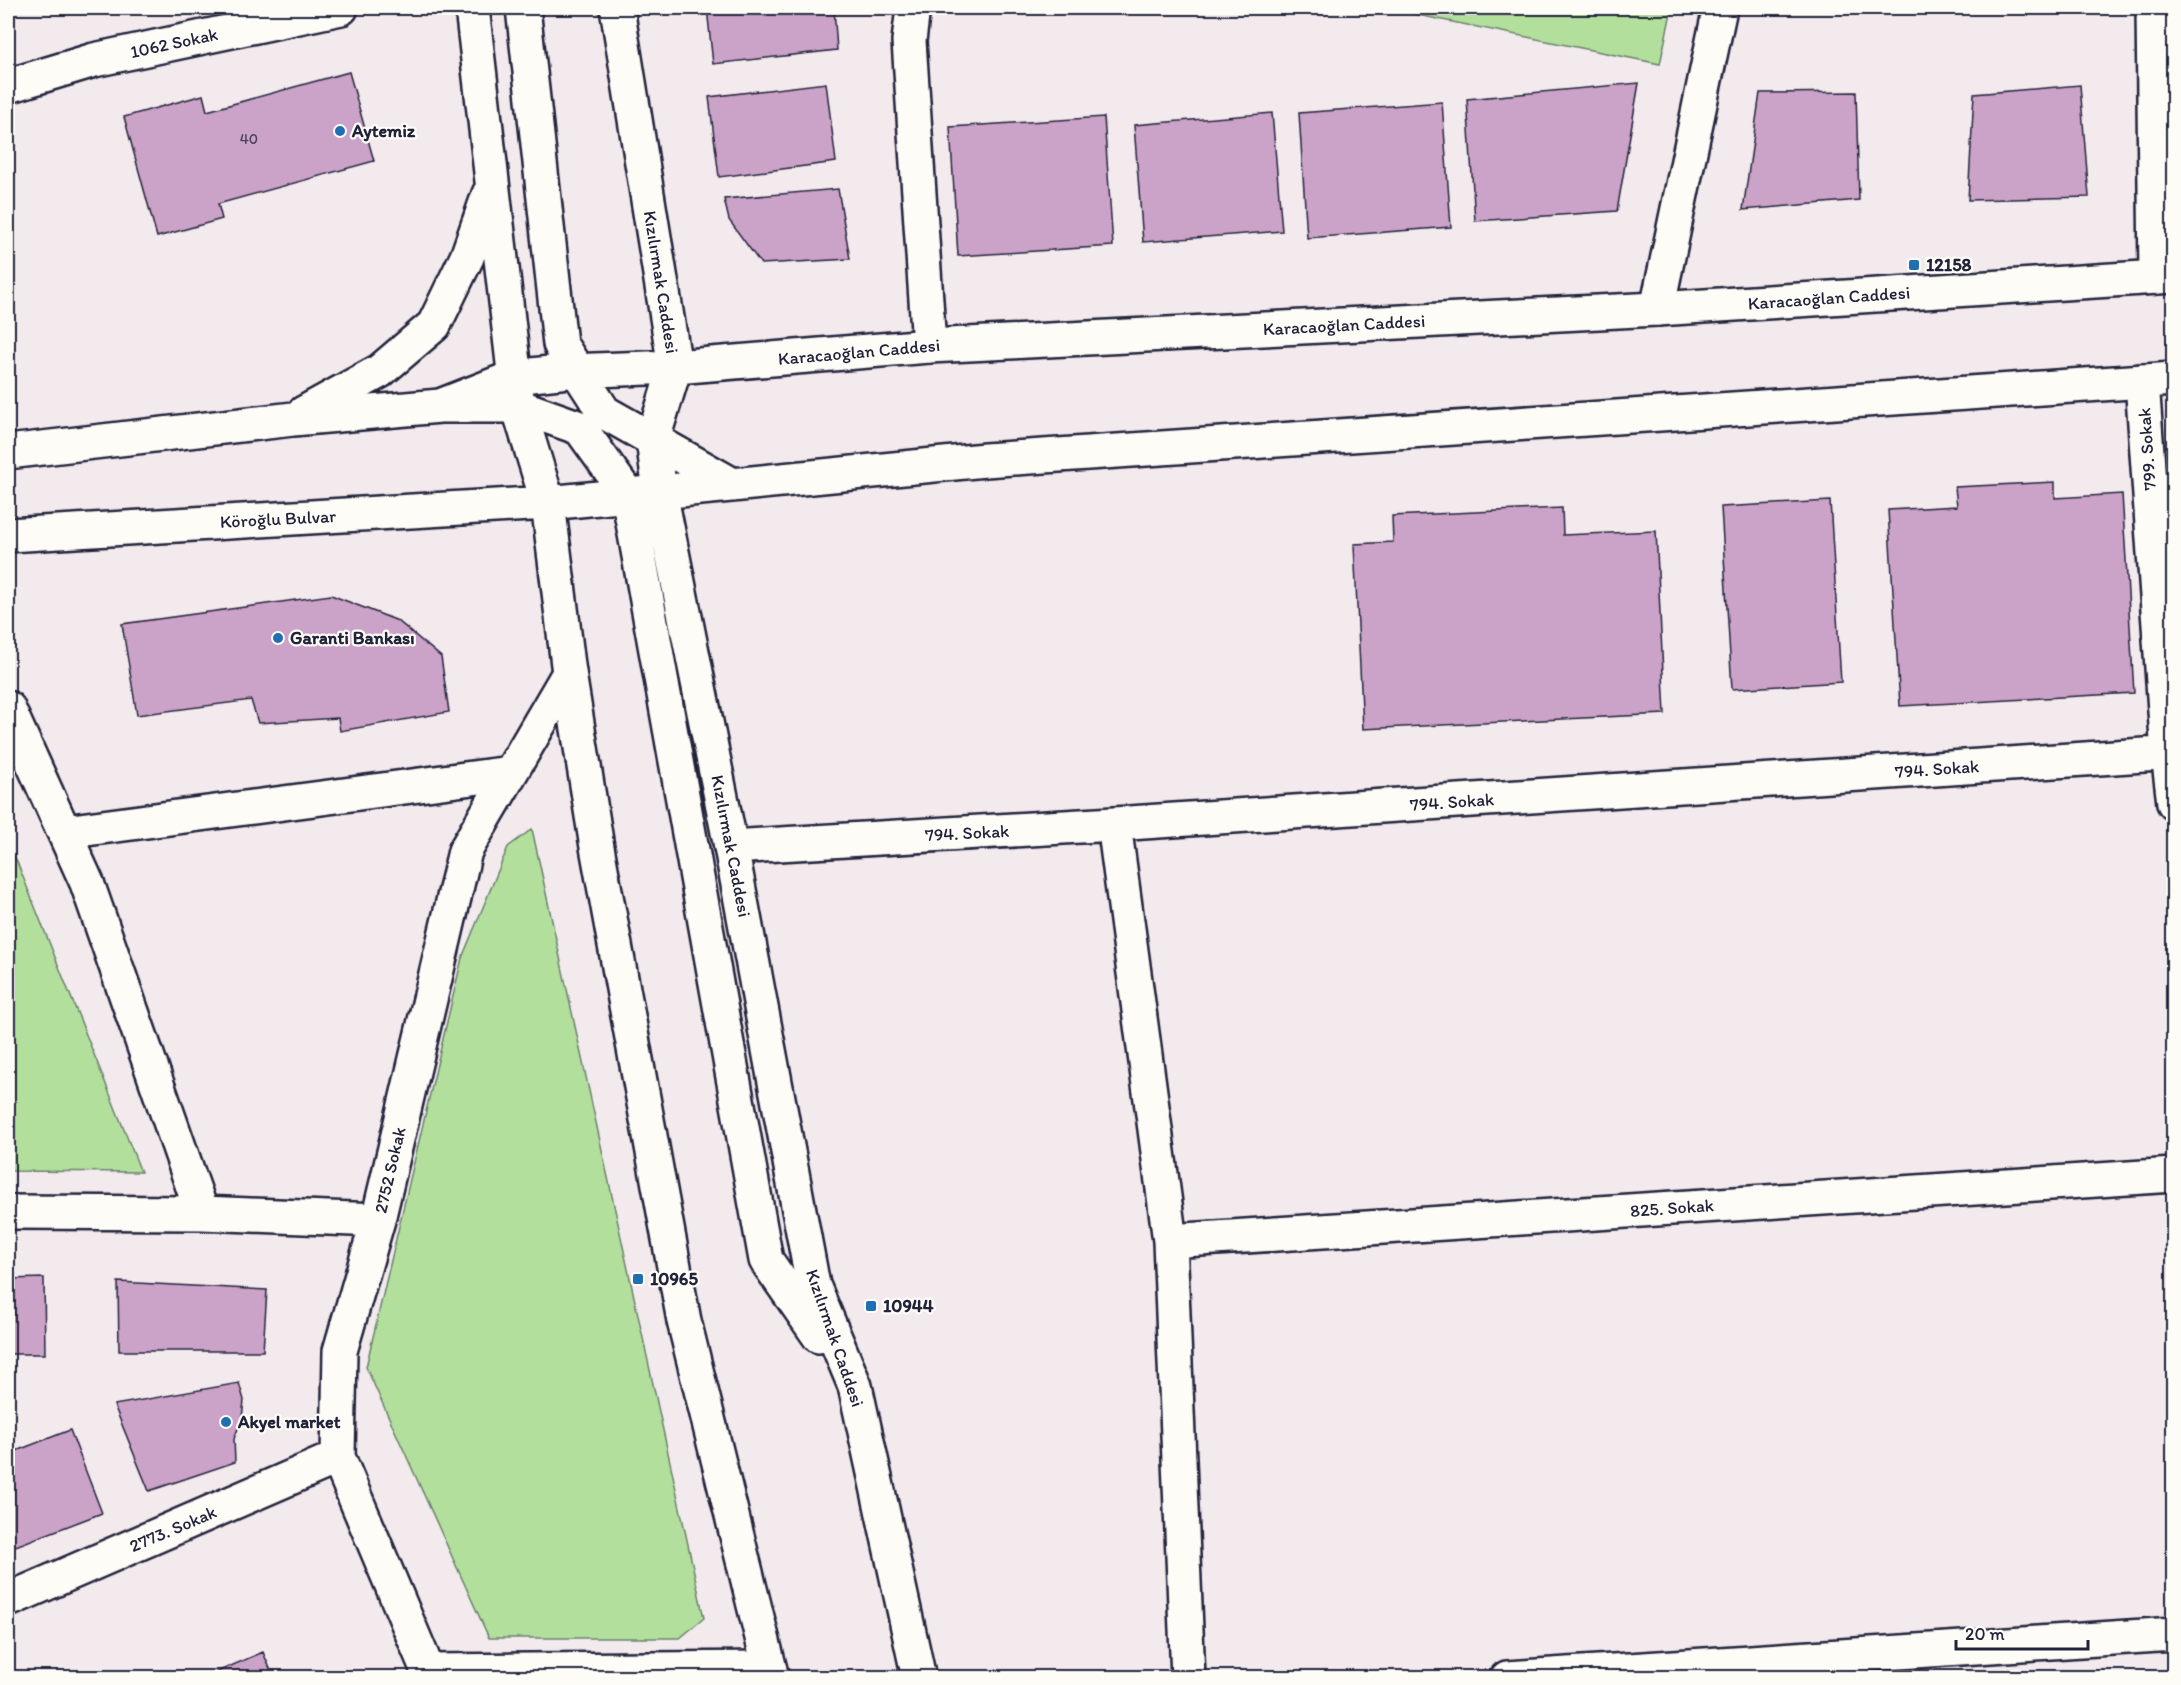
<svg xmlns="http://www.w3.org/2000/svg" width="2181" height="1685" font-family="Itim,sans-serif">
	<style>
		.green { fill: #b3df9d; stroke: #6a806c; stroke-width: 1.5 }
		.building { fill: #cba2c8; stroke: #22223b; stroke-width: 1.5 }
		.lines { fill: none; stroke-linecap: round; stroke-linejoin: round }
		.minor-casing { stroke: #22223b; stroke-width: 38 }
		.primary-casing { stroke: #22223b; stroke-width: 38 }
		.minor { stroke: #fdfcf7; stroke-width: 33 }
		.primary { stroke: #fdfcf7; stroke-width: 33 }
		.poi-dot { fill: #1f6fb2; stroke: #fdfcf7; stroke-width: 2 }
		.labels { text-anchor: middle; stroke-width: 4.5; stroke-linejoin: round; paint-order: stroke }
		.number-label { font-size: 15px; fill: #4c425e }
		.street-label { font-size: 18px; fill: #22223b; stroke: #fdfcf7 }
		.poi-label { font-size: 18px; font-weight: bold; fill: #22223b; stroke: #fdfcf7; text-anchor: start }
	</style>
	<rect width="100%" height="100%" fill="#f3eaee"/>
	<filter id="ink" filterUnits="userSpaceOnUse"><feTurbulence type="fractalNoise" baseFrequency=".0167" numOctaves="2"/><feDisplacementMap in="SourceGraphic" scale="12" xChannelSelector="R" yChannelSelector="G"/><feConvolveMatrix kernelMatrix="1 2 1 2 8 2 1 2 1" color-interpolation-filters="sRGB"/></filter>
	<g filter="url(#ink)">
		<path class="green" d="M1383,8H1672L1660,64Z
			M532,829L704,1618L680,1638H489L366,1367L462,958L508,847Z
			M15,857L141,1172L8,1171V858Z
			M2173,1674V1678L2088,1677Z"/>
		<path class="building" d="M707,8H834L837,50L713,64Z
			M349,72L374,161L218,204L222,219L157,237L124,117L203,95L207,111Z
			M826,83L836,162L719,177L709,97Z
			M1639,83L1617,211L1475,221L1467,99Z
			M2080,85L2089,197L1968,200L1974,94Z
			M1856,92L1859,200L1743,210L1760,93Z
			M1442,102L1451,227L1307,238L1299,113Z
			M1272,113L1282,231L1143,242L1134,125Z
			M1104,117L1113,246L958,256L950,127Z
			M838,189L850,259L761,264L729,220L724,199Z
			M2055,482V498L2122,494L2134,693L1900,706L1888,510L1957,506L1955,487Z
			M1830,501L1841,682L1732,689L1721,507Z
			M1562,508L1563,535L1656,531L1665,714L1363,729L1354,544L1393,542L1392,516Z
			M331,595L398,621L441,657L449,712L340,731L338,718L258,723L251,700L137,715L122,624Z
			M44,1278L45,1354H8V1279Z
			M118,1282L267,1290L263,1351H119Z
			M239,1383L244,1400L242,1418L234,1439L235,1462L149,1491L114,1405Z
			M70,1430L102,1513L8,1549V1454Z
			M263,1652L274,1678H203Z
			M315,1670L319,1678H301Z"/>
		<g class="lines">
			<defs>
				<path id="minor" d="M913,8L909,41L929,346
					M2153,8L2156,277
					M8,86L94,60L341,8
					M1657,309L1720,8
					M2142,381L2168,754L2174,803
					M8,708L87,883L202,1213
					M1114,824L1170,1241L1188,1678
					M64,832L510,773
					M731,847L1114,824L2174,753
					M8,1212L202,1213L378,1220
					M1170,1241L2174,1175
					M8,1600L338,1457
					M429,1671L769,1668
					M431,1678L338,1457L340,1351L378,1220L465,851L569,673
					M1507,1678L2174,1634"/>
				<path id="primary" d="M472,8L518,406L548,503L569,673L597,847L684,1321L772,1678
					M523,8L560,344L604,412L733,485
					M617,8L675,367L653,439L660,492L731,847L813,1285L855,1386L919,1678
					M440,406L514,377L568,371L675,367L929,346L1657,309L2174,276
					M304,413L380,371L434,325L467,257L489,194
					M8,452L293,419L440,406H518L580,428L628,495L766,1260L819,1336
					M8,535L548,503L985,460L2174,379"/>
			</defs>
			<use href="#minor" class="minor-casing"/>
			<use href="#primary" class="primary-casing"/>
			<use href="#minor" class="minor"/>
			<use href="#primary" class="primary"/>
		</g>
	</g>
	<g class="poi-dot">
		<circle cx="340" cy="131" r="6"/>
		<rect x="1908" y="259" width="12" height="12" rx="3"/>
		<circle cx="278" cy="638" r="6"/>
		<rect x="632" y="1273" width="12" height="12" rx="3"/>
		<rect x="865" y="1300" width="12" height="12" rx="3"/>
		<circle cx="226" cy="1422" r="6"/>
	</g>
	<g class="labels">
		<g class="number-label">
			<text x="249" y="144">40</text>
		</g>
		<g class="street-label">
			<text transform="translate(174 43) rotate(-12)" y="6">1062 Sokak</text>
			<text transform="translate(661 282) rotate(81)" y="6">Kızılırmak Caddesi</text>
			<text transform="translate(1829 298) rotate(-4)" y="6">Karacaoğlan Caddesi</text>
			<text transform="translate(1344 325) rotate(-3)" y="6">Karacaoğlan Caddesi</text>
			<text transform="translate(859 352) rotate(-5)" y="6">Karacaoğlan Caddesi</text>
			<text transform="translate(2147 449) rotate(-94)" y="6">799. Sokak</text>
			<text transform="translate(278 519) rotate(-3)" y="6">Köroğlu Bulvar</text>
			<text transform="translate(1937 769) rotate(-4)" y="6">794. Sokak</text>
			<text transform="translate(1452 802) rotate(-4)" y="6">794. Sokak</text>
			<text transform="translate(967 833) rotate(-3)" y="6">794. Sokak</text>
			<text transform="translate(731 846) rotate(79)" y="6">Kızılırmak Caddesi</text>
			<text transform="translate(390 1170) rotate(-77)" y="6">2752 Sokak</text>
			<text transform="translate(1672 1208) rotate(-4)" y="6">825. Sokak</text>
			<text transform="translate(835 1338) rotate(71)" y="6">Kızılırmak Caddesi</text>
			<text transform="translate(173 1529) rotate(-23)" y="6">2773. Sokak</text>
		</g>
		<g class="poi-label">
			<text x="352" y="137">Aytemiz</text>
			<text x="1926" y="271">12158</text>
			<text x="290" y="644">Garanti Bankası</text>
			<text x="650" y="1285">10965</text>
			<text x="883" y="1312">10944</text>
			<text x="238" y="1428">Akyel market</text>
		</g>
	</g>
	<rect width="2181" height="1685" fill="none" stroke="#fdfcf7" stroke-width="30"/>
	<rect x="15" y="15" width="2151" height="1655" fill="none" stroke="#22223b" stroke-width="2" filter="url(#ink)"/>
	<path d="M1956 1640v9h132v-9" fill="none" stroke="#22223b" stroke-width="3"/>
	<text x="1965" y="1640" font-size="18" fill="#22223b" stroke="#fdfcf7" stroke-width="4.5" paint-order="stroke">20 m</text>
</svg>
